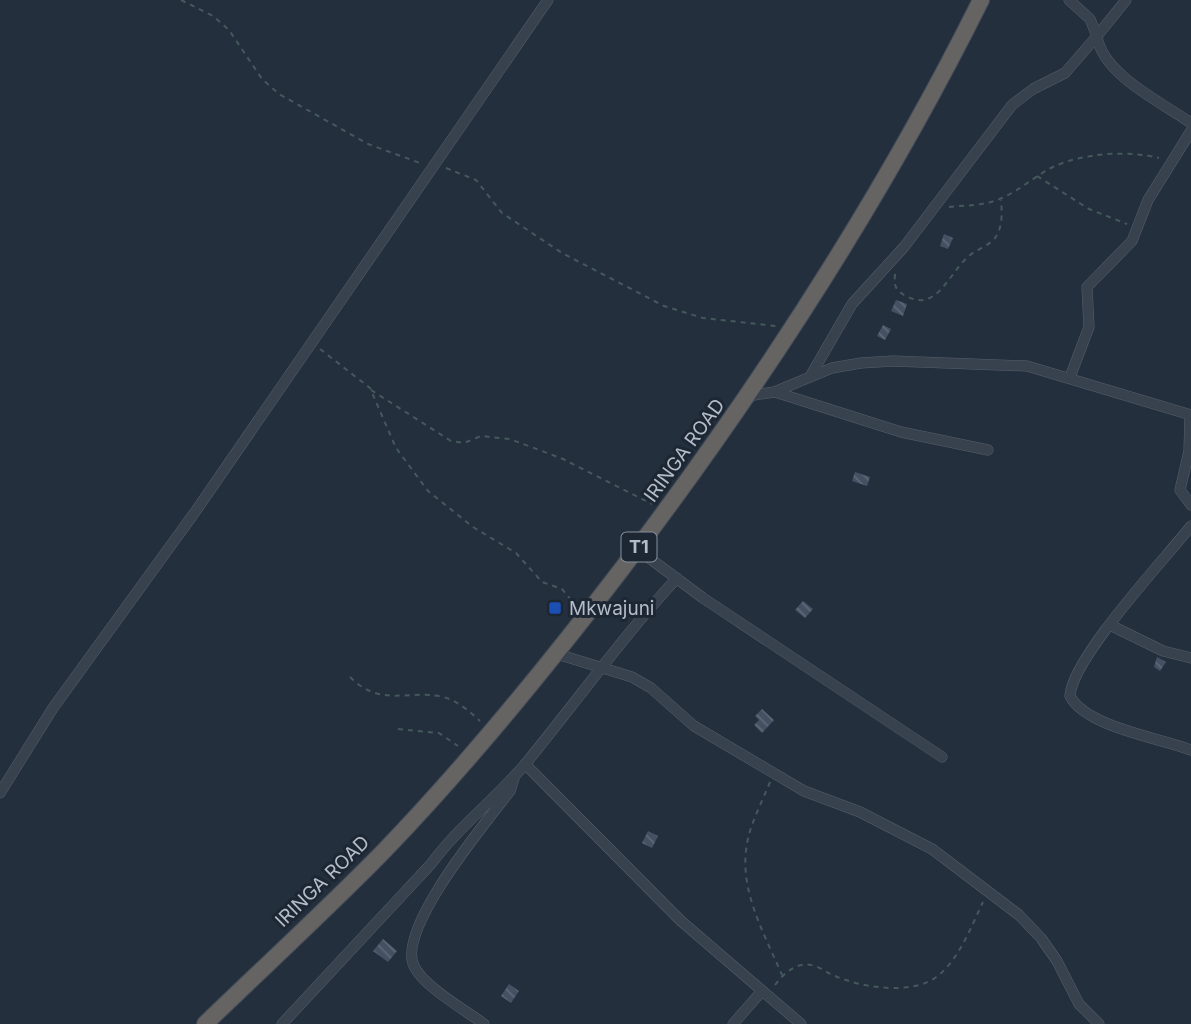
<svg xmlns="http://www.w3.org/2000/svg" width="1191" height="1024" font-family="Inter,sans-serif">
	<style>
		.building { fill: url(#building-back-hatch) }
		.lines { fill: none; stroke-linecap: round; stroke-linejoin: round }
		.minor-casing { stroke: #565f6c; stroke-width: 11 }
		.trunk-casing { stroke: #434c59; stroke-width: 18 }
		.path { stroke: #44595c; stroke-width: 2; stroke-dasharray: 5 5; stroke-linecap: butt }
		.minor { stroke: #38414e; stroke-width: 10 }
		.trunk { stroke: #656462; stroke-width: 16 }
		.transit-dot { fill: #1a4fb4; stroke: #1d2633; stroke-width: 2.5 }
		.labels { text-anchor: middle; stroke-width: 6; stroke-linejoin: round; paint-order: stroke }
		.shield { fill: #1d2633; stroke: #878f9c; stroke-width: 2 }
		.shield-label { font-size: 18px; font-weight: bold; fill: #b4bcc9 }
		.street-label { font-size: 19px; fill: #b4bcc9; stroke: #1d2633 }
		.poi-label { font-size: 19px; fill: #b4bcc9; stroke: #1d2633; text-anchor: start }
	</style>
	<defs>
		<pattern id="building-back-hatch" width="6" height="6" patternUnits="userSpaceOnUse" patternTransform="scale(1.75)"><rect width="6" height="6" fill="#455162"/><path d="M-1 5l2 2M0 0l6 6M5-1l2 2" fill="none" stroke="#5d6877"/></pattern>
	</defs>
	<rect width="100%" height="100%" fill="#242f3e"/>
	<path class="building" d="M944,234L953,238L948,249L940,246Z
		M896,300L907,304L903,316L891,311Z
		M883,325L891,329L885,340L877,336Z
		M855,472L870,477L867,486L852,481Z
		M803,601L813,609L805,618L795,610Z
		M1157,657L1166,662L1160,671L1154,667Z
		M762,709L774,720L762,733L754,725L759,720L755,716Z
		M648,831L658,836L652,848L642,843Z
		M383,939L397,951L388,962L373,951Z
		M509,984L519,991L511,1003L501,996Z"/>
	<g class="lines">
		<defs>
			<path id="minor" d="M1126,0L1097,36C1102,74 1161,102 1191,123
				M811,375L852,304L904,247L1012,105L1033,89L1065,73L1097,36L1090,19L1069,0
				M1070,377L1089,327L1087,287L1132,241L1148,200L1191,131
				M775,392L901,432L988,450
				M748,396L774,392L832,368L861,363L893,361L1027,366L1191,415
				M1190,415L1189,451L1180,490L1191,505
				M1191,526C1164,560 1072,658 1070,696C1086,727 1160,738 1191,750
				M637,549L703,598L942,757
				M1110,625L1163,651L1191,658
				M557,654L632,677L651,688L694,726L804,791L860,812L932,849L1019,915L1041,938L1057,961L1079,1004L1099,1024
				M525,764L681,921L801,1024
				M0,793L53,708L195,512L548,0
				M282,1024L431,864C459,826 497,798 527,762C577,701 623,636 677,578
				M484,1024C465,1010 423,986 414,966C396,929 487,821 510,791L515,775
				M733,1024L761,992"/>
			<path id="trunk" d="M205,1024C264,967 325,911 382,853C468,764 546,668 621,570C757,391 881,201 981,0"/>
		</defs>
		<use href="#minor" class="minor-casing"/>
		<use href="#trunk" class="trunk-casing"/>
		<path class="path" d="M181,0L213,16L229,30L262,79L279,94L368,144L420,163
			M446,168L476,180L502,213L562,253L664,306L703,318L776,326
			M1037,176L1089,209L1127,224
			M949,207C967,205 985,206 1002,198C1020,190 1035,176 1053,167C1082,153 1128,150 1159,158
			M895,274C894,286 895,290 906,296C937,313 948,274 968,257C976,249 989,246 995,238C1003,227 1002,212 1001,200
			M320,349L370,388L396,448L428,491L473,527L516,553L542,582L562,589L575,605
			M371,390L451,441L464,443L481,436L510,439L563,459L652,504
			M350,677C381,708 407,689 443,697C457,700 470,712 480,721
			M398,729L439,733L458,746
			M770,782C764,797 756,813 751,828C733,881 762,928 782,975
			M775,985C783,974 796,962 811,965C819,966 827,973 835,976C863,988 914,996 939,975C960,957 971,927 983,902"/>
		<use href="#minor" class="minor"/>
		<use href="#trunk" class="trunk"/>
	</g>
	<rect class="transit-dot" x="548" y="601" width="14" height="14" rx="3.5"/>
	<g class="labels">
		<rect class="shield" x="621.5" y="532.5" width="35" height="29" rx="5"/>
		<g class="shield-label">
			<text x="639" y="553">T1</text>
		</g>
		<g class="street-label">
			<text transform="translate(684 450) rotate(-54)" y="7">IRINGA ROAD</text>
			<text transform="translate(322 881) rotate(-44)" y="7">IRINGA ROAD</text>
		</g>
		<g class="poi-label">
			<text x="569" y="615">Mkwajuni</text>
		</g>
	</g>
</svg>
